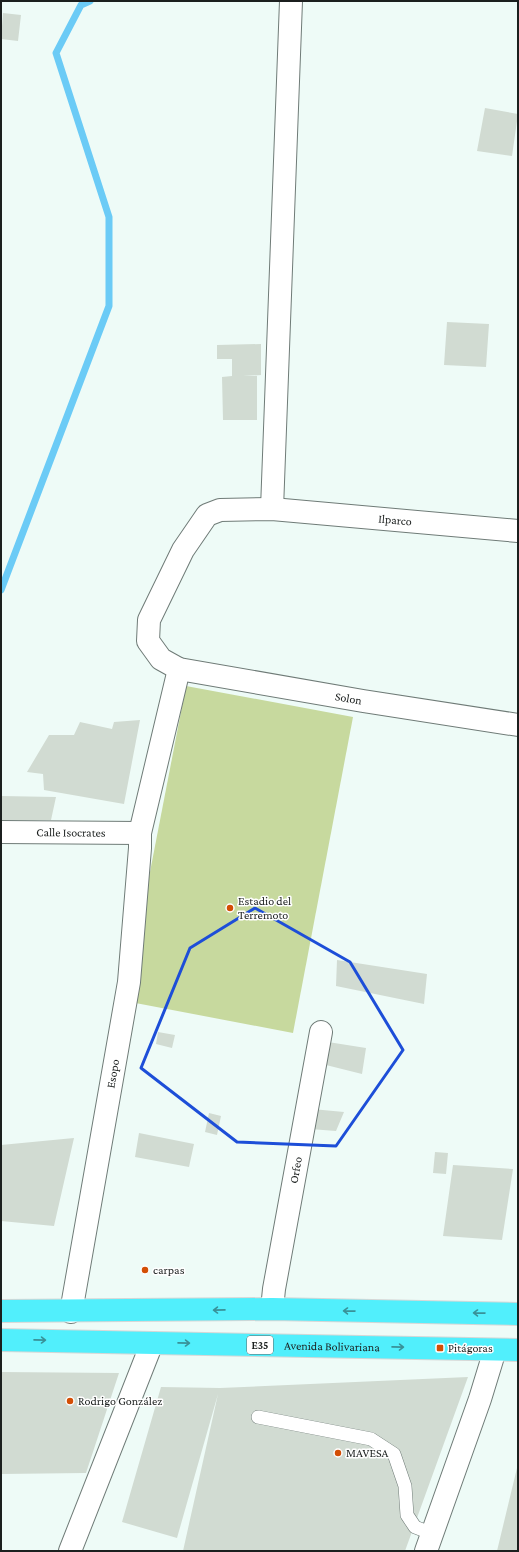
<svg xmlns="http://www.w3.org/2000/svg" width="519" height="1552" font-family="'Crimson Pro',serif">
	<style>
		.green { fill: #c7d99e }
		.lines { fill: none; stroke-linecap: round; stroke-linejoin: round }
		.stream { stroke: #6bcbf6; stroke-width: 7 }
		.building { fill: #d1dbd2 }
		.lane-casing { stroke: #6f7b77; stroke-width: 14 }
		.street-casing { stroke: #6f7b77; stroke-width: 24 }
		.highway-casing { stroke: #d6d7d6; stroke-width: 24 }
		.lane { stroke: #fff; stroke-width: 13 }
		.street { stroke: #fff; stroke-width: 22 }
		.highway { stroke: #51effc; stroke-width: 22 }
		.oneway { stroke: #399198 }
		.marked { fill: none; stroke: #1d4ed8; stroke-width: 3; stroke-linejoin: round }
		.poi-dot { fill: #d34e05; stroke: #fff; stroke-width: 1.5 }
		.labels { text-anchor: middle; stroke-width: 3; stroke-linejoin: round; paint-order: stroke }
		.shield { fill: #fff; stroke: #5f6262; stroke-width: 1 }
		.shield-label { font-size: 11px; font-weight: bold; fill: #1b1f1e }
		.street-label { font-size: 12px; fill: #1b1f1e; stroke: #fff }
		.poi-label { font-size: 12px; fill: #1b1f1e; stroke: #fff; text-anchor: start }
	</style>
	<rect width="100%" height="100%" fill="#eefbf7"/>
	<path class="green" d="M186,686L353,717L293,1033L125,1001Z"/>
	<g class="lines">
		<path class="stream" d="M1,590L109,306V217L56,53L81,5L90,1"/>
	</g>
	<path class="building" d="M3,13L21,15L18,41L1,39Z
		M485,108L518,114L512,156L477,151Z
		M447,322L489,324L486,367L444,365Z
		M261,344V375L243,376H257V420H223L222,377L232,376V359H217V345Z
		M140,720L124,804L44,790L43,774L27,772L49,735H74L80,722L112,729L114,722Z
		M1,796L56,797L51,820H1Z
		M337,960L427,974L424,1004L336,986Z
		M158,1032L175,1035L172,1048L156,1044Z
		M328,1042L366,1048L362,1074L322,1064Z
		M312,1109L344,1112L336,1131L310,1129Z
		M209,1113L221,1116L217,1135L205,1132Z
		M139,1133L194,1144L189,1167L135,1157Z
		M74,1138L54,1226L1,1221V1145Z
		M435,1152L448,1153L446,1174L433,1173Z
		M453,1165L513,1169L502,1240L443,1236Z
		M1,1372L119,1373L86,1473L1,1474Z
		M468,1377L405,1551H183L218,1394L177,1538L122,1522L161,1387L220,1388Z
		M517,1468L518,1551H497Z"/>
	<g class="lines">
		<defs>
			<path id="lane" d="M258,1417L371,1439L394,1454L405,1486L407,1515L415,1527L433,1534"/>
			<g id="street">
				<path d="M272,509L291,1"/>
				<path id="s1" d="M518,531L272,509L220,510L207,515L183,550L149,620L148,641L161,659L179,669L363,701L518,725"/>
				<path id="s2" d="M1,832L140,833"/>
				<path id="s3" d="M272,1309L274,1289L321,1032"/>
				<path id="s4" d="M71,1312L129,982L140,848V833L179,669"/>
				<path d="M70,1551L152,1343"/>
				<path d="M426,1551L480,1399L495,1350"/>
			</g>
			<g id="highway">
				<path d="M1,1311L272,1309L518,1314"/>
				<path id="s5" d="M1,1340L518,1350"/>
			</g>
		</defs>
		<use href="#lane" class="lane-casing"/>
		<use href="#street" class="street-casing"/>
		<use href="#highway" class="highway-casing"/>
		<use href="#lane" class="lane"/>
		<use href="#street" class="street"/>
		<use href="#highway" class="highway"/>
	</g>
	<defs><path id="oneway-shaft" d="M-6 0H5M1.5-3L5.5 0L1.5 3" fill="none" stroke-width="1.6" stroke-linecap="round" stroke-linejoin="round"/></defs>
	<g class="oneway">
		<use href="#oneway-shaft" transform="translate(219 1310) rotate(179)"/>
		<use href="#oneway-shaft" transform="translate(349 1311) rotate(-179)"/>
		<use href="#oneway-shaft" transform="translate(479 1313) rotate(-179)"/>
		<use href="#oneway-shaft" transform="translate(40 1340) rotate(1)"/>
		<use href="#oneway-shaft" transform="translate(184 1343) rotate(1)"/>
		<use href="#oneway-shaft" transform="translate(398 1347) rotate(1)"/>
	</g>
	<path class="marked" d="M255,908L350,962L403,1050L336,1146L237,1142L141,1068L190,948Z"/>
	<g class="poi-dot">
		<circle cx="230" cy="908" r="4"/>
		<circle cx="145" cy="1270" r="4"/>
		<rect x="436" y="1344" width="8" height="8" rx="2"/>
		<circle cx="70" cy="1401" r="4"/>
		<circle cx="338" cy="1453" r="4"/>
	</g>
	<g class="labels">
		<rect class="shield" x="247" y="1336" width="26" height="18" rx="3"/>
		<g class="shield-label">
			<text x="260" y="1349">E35</text>
		</g>
		<g class="street-label">
			<text transform="translate(395 520) rotate(5)" y="4">Ilparco</text>
			<text dy="4" stroke="none"><textPath href="#s1" startOffset="669">Solon</textPath></text>
			<text dy="4" stroke="none"><textPath href="#s2" startOffset="70">Calle Isocrates</textPath></text>
			<text dy="4" stroke="none"><textPath href="#s4" startOffset="242">Esopo</textPath></text>
			<text dy="4" stroke="none"><textPath href="#s3" startOffset="141">Orfeo</textPath></text>
			<text dy="4" stroke="none"><textPath href="#s5" startOffset="331">Avenida Bolivariana</textPath></text>
		</g>
		<g class="poi-label">
			<text x="238" y="905">Estadio del<tspan x="238" dy="14">Terremoto</tspan></text>
			<text x="153" y="1274">carpas</text>
			<text x="448" y="1352">Pitágoras</text>
			<text x="78" y="1405">Rodrigo González</text>
			<text x="346" y="1457">MAVESA</text>
		</g>
	</g>
	<rect width="519" height="1552" fill="none" stroke="#1b1f1e" stroke-width="4"/>
</svg>
